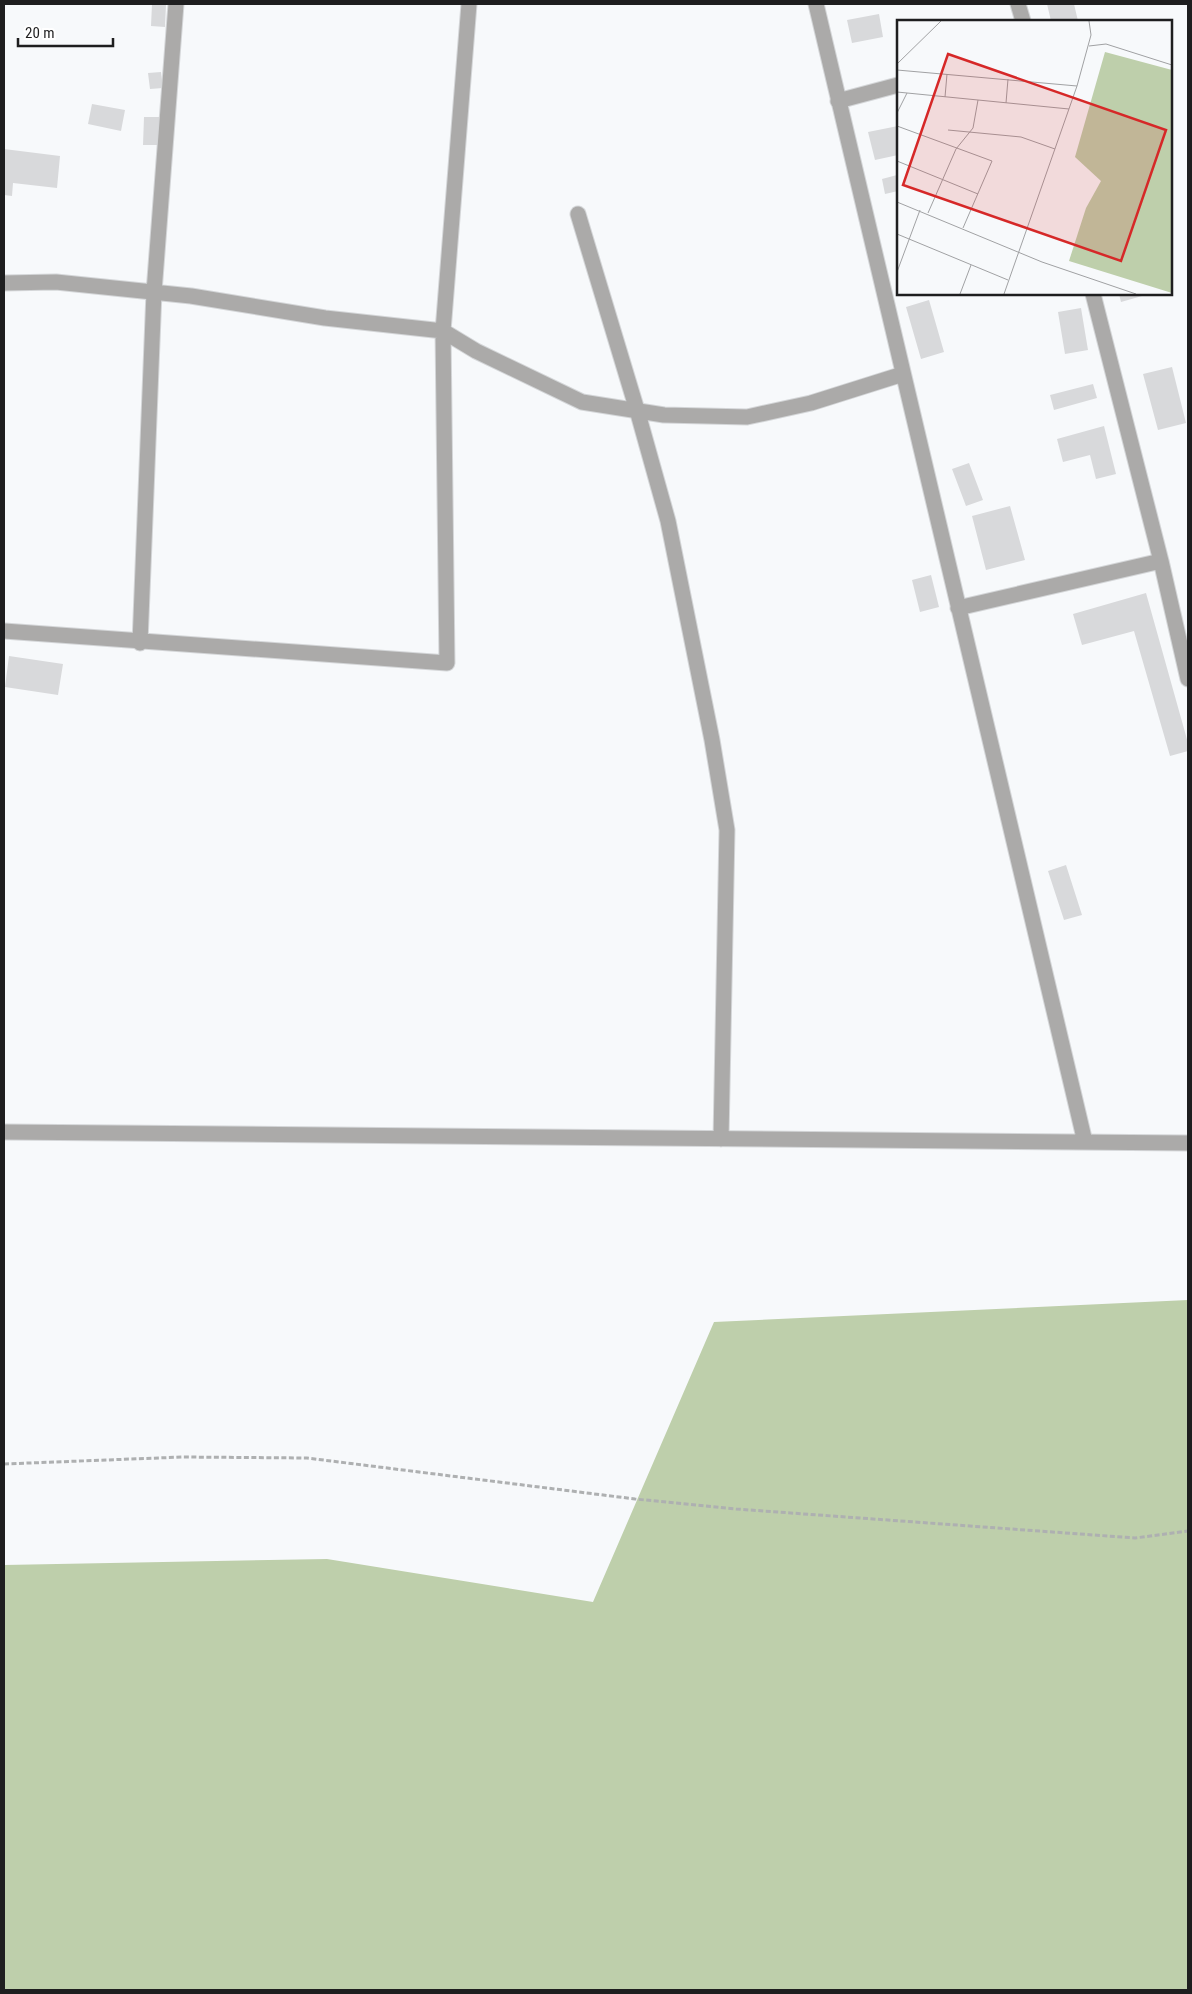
<svg xmlns="http://www.w3.org/2000/svg" width="1192" height="1994" font-family="'Roboto Condensed',sans-serif">
	<style>
		.green { fill: #becfab }
		.building { fill: #d8d9db }
		.lines { fill: none; stroke-linecap: round; stroke-linejoin: round }
		.minor-casing { stroke: #d4d6d8; stroke-width: 17 }
		.path { stroke: #aeb0b1; stroke-width: 3; stroke-dasharray: 5 2.5; stroke-linecap: butt }
		.minor { stroke: #abaaa9; stroke-width: 15 }
		.inset-road { fill: none; stroke: #a0a1a3; stroke-width: 1 }
		.view { fill: #d62828; fill-opacity: 0.15; stroke: #d62828; stroke-width: 2.5 }
		.inset-edge { fill: none; stroke: #1e1e1f; stroke-width: 2.5 }
	</style>
	<rect width="100%" height="100%" fill="#f7f9fb"/>
	<path class="green" d="M1188,1300V1990H4V1565L327,1559L593,1602L714,1322Z"/>
	<path class="building" d="M152,4H166L165,27L151,26Z
		M1047,4H1074L1078,21H1051Z
		M879,14L883,37L852,43L847,20Z
		M161,72L163,88L150,89L148,73Z
		M92,104L125,110L121,131L88,124Z
		M144,117H162L161,145H143Z
		M898,126V155L875,160L868,132Z
		M4,149L60,156L57,188L13,183L12,196L4,195Z
		M897,175L898,191L885,194L882,179Z
		M1119,294H1149L1121,302Z
		M929,300L944,352L921,359L906,307Z
		M1081,308L1088,350L1065,354L1058,312Z
		M1172,367L1186,423L1158,430L1143,374Z
		M1093,384L1097,398L1054,410L1050,395Z
		M1104,426L1116,474L1096,479L1090,455L1063,462L1057,439Z
		M969,463L983,500L966,506L952,469Z
		M1010,506L1025,560L986,570L972,516Z
		M931,575L939,607L920,612L912,580Z
		M1146,593L1188,743V751L1170,756L1134,631L1082,645L1073,614Z
		M9,656L63,664L58,695L5,687Z
		M1066,865L1082,915L1064,920L1048,871Z"/>
	<g class="lines">
		<defs>
			<path id="minor" d="M816,4L1085,1142
				M1018,4L1023,21
				M838,101L898,85
				M578,214L637,410L668,521L712,740L727,830L721,1139
				M4,283L56,282L191,296L325,318L443,331L476,351L582,402L664,415L747,417L811,403L903,374
				M1093,294L1161,561L1188,679
				M958,608L1161,561
				M4,631L447,663L443,331L469,4
				M140,643L154,292L176,4
				M4,1132L1188,1143"/>
		</defs>
		<use href="#minor" class="minor-casing"/>
		<path class="path" d="M4,1464L183,1457L307,1458L635,1499L736,1509L1135,1538L1188,1531"/>
		<use href="#minor" class="minor"/>
	</g>
	<g transform="translate(897 20)">
		<rect width="275" height="275" fill="#f7f9fb"/>
		<path d="M208,32L275,50V273L172,241L189,188L204,161L178,137Z" fill="#becfab"/>
		<path class="inset-road" d="M192,26L209,24L275,45M0,44L44,1M0,50L180,66M0,72L172,89M48,77L50,54M109,83L111,59M0,93L10,73M0,106L95,141L66,208M51,110L124,117L158,129M0,141L81,174M0,182L145,242L239,274M31,193L59,129L76,108L81,80M0,214L111,260M0,252L23,190M63,274L74,245M107,274L180,66L194,15L192,1"/>
		<path class="view" d="M51,34L269,110L224,241L6,165Z"/>
		<rect width="275" height="275" class="inset-edge"/>
	</g>
	<rect width="1192" height="1994" fill="none" stroke="#1e1e1f" stroke-width="10"/>
	<path d="M18 38v8h95v-8" fill="none" stroke="#1e1e1f" stroke-width="2.5"/>
	<text x="25" y="38" font-size="15" fill="#1e1e1f" stroke="#ffffff" stroke-width="4" paint-order="stroke">20 m</text>
</svg>
